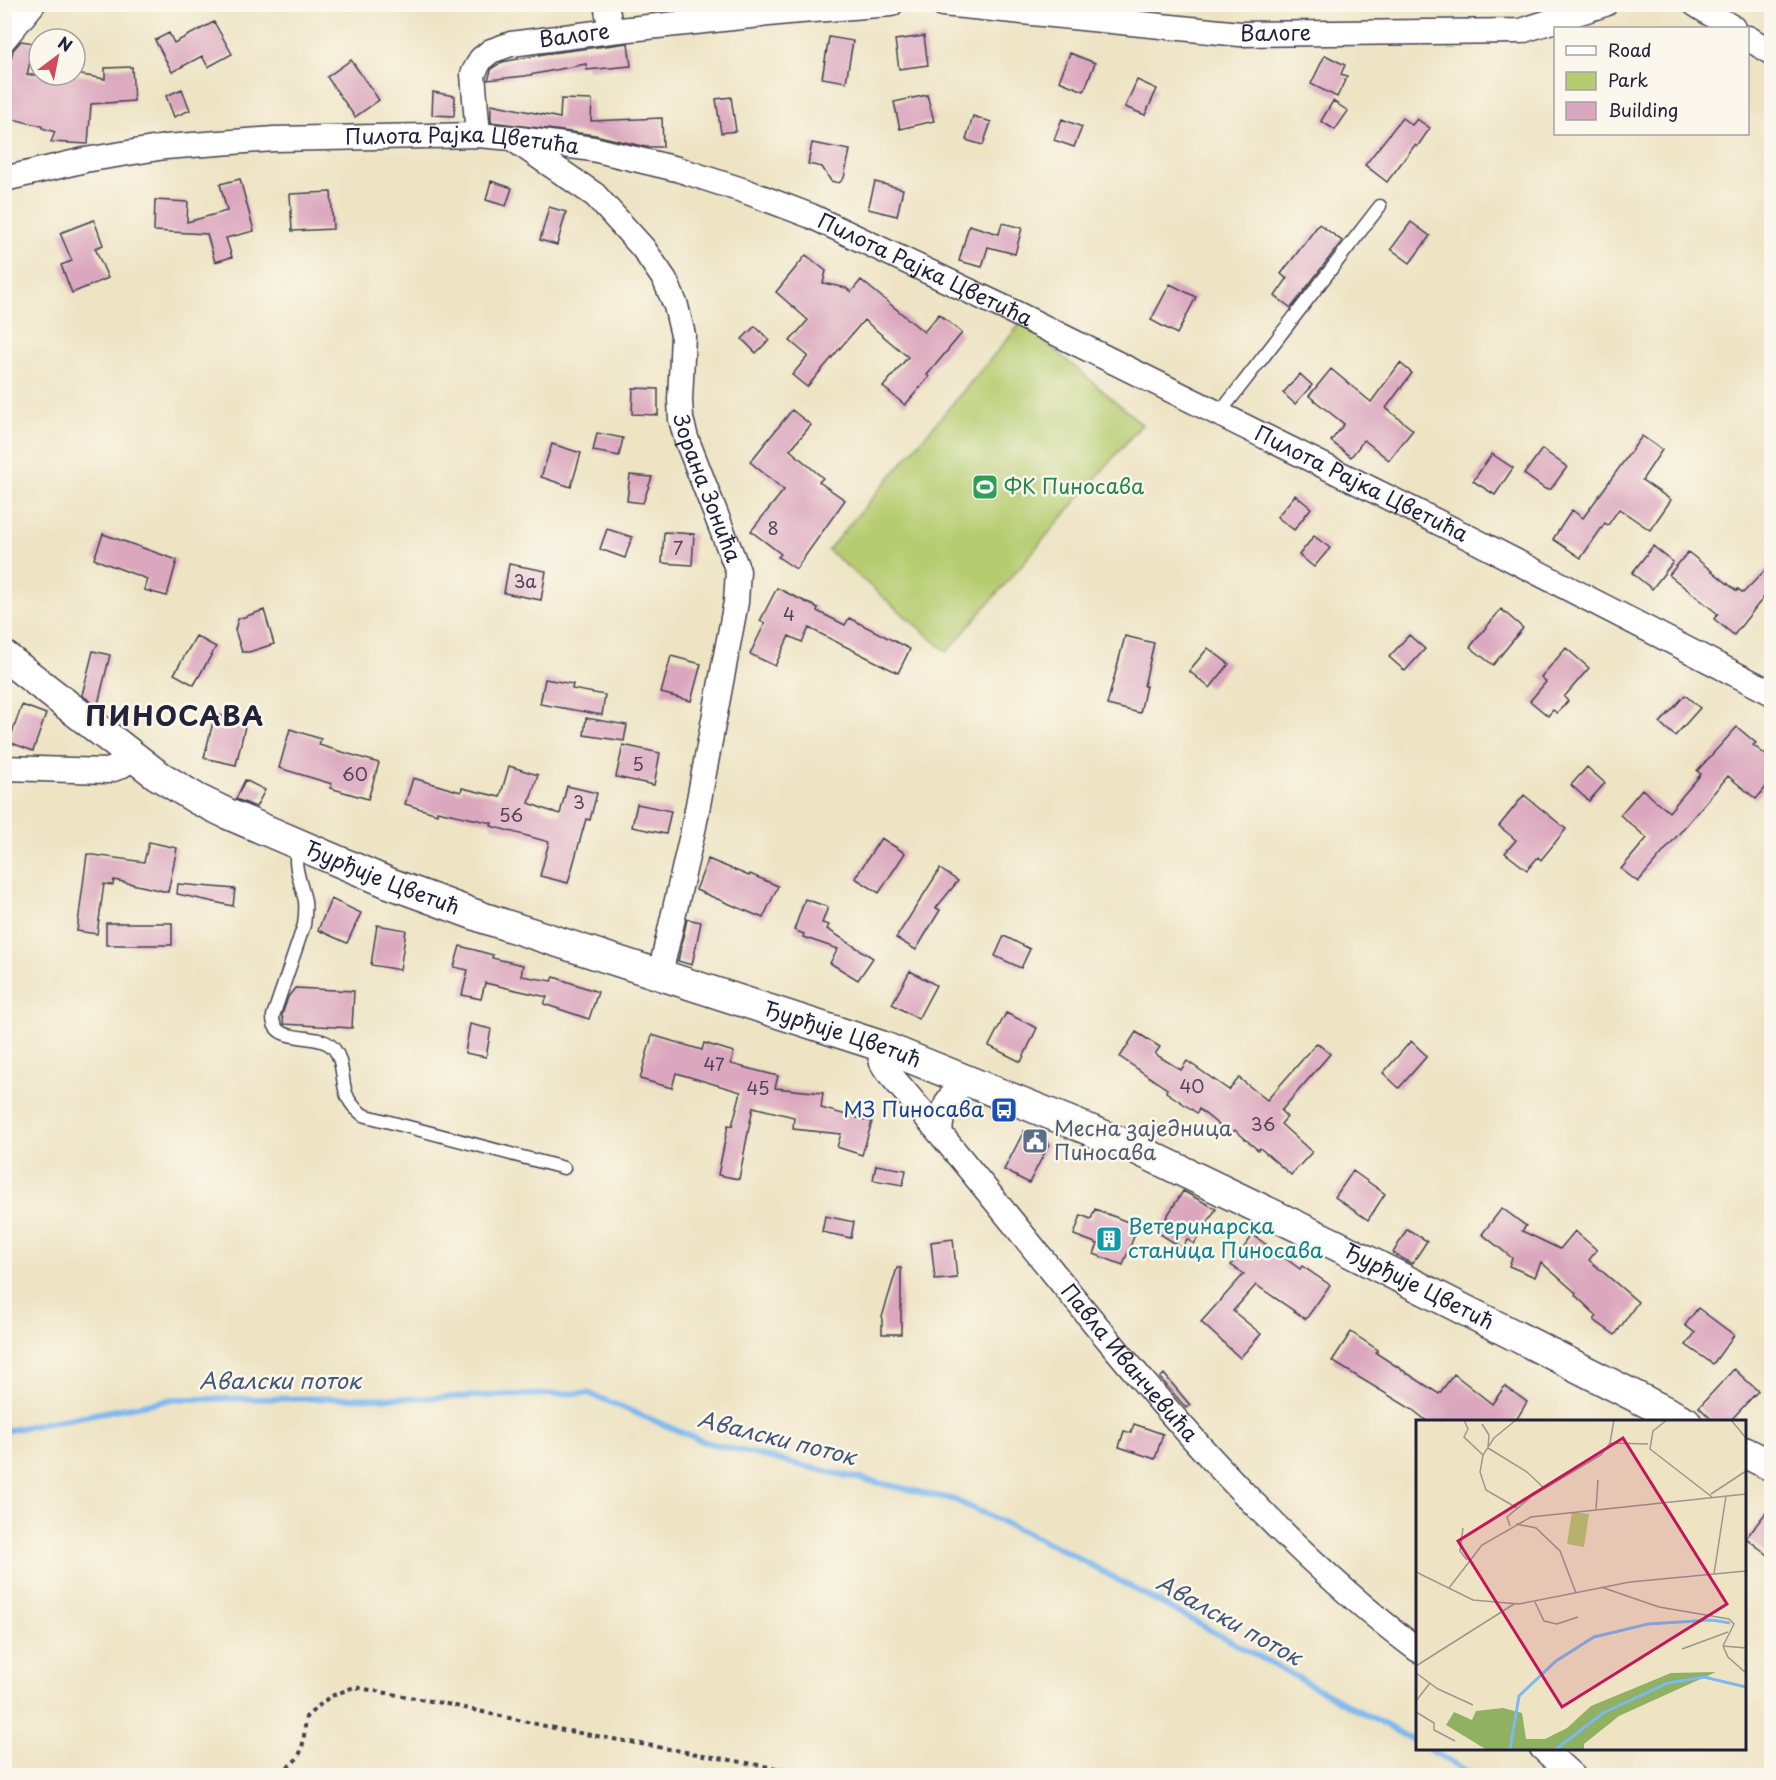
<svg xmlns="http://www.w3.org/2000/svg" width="1776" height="1780" font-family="'Playpen Sans',sans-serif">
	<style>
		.green { fill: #b6cc70; stroke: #6c7756; stroke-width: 1.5 }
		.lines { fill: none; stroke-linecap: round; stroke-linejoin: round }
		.stream { stroke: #7db8ee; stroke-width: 6 }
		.building { fill: #dba7be }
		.service-casing { stroke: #413f50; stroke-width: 15 }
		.minor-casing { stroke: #413f50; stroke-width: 27 }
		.tertiary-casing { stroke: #413f50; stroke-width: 33 }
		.path { stroke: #413f50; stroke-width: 4; stroke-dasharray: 4.5 4.5; stroke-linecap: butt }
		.service { stroke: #fff; stroke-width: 12 }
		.minor { stroke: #fff; stroke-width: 24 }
		.tertiary { stroke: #fff; stroke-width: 30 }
		.labels { text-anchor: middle; stroke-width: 5; stroke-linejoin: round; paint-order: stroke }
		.number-label { font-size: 18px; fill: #50435c }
		.street-label { font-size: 21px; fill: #22223b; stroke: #fbf7ec }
		.leisure-label { font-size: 21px; fill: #27864d; stroke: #fbf7ec; text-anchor: start }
		.transit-label { font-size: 21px; fill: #164399; stroke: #fbf7ec; text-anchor: end }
		.service-label { font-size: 21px; fill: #4e5e75; stroke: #fbf7ec; text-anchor: start }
		.culture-label { font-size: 21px; fill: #0d838f; stroke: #fbf7ec; text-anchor: start }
		.water-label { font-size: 22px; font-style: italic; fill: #42567a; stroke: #fbf7ec }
		.district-label { font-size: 27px; font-weight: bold; letter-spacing: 1.5px; fill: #22223b; stroke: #fbf7ec }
		.inset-river { fill: none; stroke: #7db8ee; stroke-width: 3 }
		.inset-road { fill: none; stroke: #9c968d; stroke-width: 1.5 }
		.view { fill: #c2185b; fill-opacity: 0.15; stroke: #c2185b; stroke-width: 3 }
		.inset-edge { fill: none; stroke: #22223b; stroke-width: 3 }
	</style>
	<rect width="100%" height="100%" fill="#fbf7ec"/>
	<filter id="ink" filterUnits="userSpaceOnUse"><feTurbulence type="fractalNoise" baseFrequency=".0167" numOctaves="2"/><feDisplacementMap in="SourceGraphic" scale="12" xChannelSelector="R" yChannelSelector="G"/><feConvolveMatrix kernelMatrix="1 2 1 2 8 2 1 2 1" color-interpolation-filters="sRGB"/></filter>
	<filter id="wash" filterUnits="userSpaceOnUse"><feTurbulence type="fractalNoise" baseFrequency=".008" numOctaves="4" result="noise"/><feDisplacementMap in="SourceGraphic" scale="24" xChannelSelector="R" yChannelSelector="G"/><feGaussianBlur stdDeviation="1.35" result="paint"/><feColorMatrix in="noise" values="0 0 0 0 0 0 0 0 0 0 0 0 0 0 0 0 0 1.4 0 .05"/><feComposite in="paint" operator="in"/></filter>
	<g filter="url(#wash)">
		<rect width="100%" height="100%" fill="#eee4c4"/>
		<path class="green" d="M1022,322L1142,424L947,652L828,550Z"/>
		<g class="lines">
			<path class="stream" d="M4,1431L174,1399L423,1398L588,1393L705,1442L812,1468L955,1500L1065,1551L1418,1743
				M1427,1748L1475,1776"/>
		</g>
		<g id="blocks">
			<path class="building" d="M214,22L232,54L208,67L202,56L172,72L155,40L169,33L174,43Z
				M924,36L928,65L899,69L895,40Z
				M829,37L853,41L846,82L822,78Z
				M21,41L34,43L27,75H82L105,79V68L132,67L134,101L91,104L88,144L51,142L55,132L42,128V126L4,117V85L13,50Z
				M628,43L631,66L587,70L586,64L525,76L488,80L492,68L502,62L544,54Z
				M1070,53L1095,63L1084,91L1059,81Z
				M1325,55L1345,65L1341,74L1347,76L1337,97L1311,84Z
				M351,60L379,100L355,117L327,77Z
				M1137,80L1157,89L1145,115L1125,107Z
				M182,89L190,110L174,117L166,96Z
				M433,92L455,96L454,116L432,115Z
				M927,95L934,121L900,129L894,102Z
				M731,97L736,131L721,133L716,99Z
				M561,99L592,100L591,121L662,118L663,147H646L595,135L491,122V104L560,118Z
				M1333,101L1348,111L1335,130L1321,121Z
				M973,116L991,122L983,145L966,140Z
				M1402,118L1412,125L1417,119L1430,128L1417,147L1415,145L1387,182L1365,165Z
				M1062,119L1082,127L1074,147L1054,140Z
				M812,143L850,150L844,178L839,183L831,181L822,167L808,164Z
				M240,179L254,231L226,238L232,257L215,262L207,234L154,231L155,200L188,202L187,222L227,211L220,184Z
				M491,181L512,188L506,206L486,200Z
				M875,182L903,189L897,216L868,209Z
				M331,192L333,229L292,231L290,194Z
				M549,207L566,212L557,245L540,240Z
				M94,220L103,245L95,248L108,278L72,293L61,265L72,261L60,233Z
				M1411,222L1430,236L1410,263L1391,249Z
				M1002,223L1022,228L1015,254L988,247L982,267L959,261L969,225L999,234Z
				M1319,224L1342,241L1291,308L1275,296L1287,279L1281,274Z
				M806,255L826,271L823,283L846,288L851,292L861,280L924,332L939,314L962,333L927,375L929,377L905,405L883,387L908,357L864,320L807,387L792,375L808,356L790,341L808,320L776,292Z
				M1170,284L1196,297L1177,334L1151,320Z
				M755,326L769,340L756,353L742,339Z
				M1400,363L1412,373L1386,408L1413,430L1389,460L1364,440L1351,457L1331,441L1344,424L1309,396L1331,369L1371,402Z
				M1300,374L1312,385L1295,404L1283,393Z
				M633,388L658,389V415L632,414Z
				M792,410L811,425L790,450L823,478L819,482L845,500L796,569L778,557L781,554L751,531L784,490L750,462Z
				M597,433L623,438L619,456L593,451Z
				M1642,436L1662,450L1642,480L1671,500L1650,530L1619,509L1608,525L1605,523L1581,558L1553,539L1572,510L1583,518Z
				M552,444L581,453L571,487L541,477Z
				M1542,449L1567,467L1551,489H1545L1524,474Z
				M1492,454L1513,468L1495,495L1473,481Z
				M630,475L652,477L643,503L627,501Z
				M1295,495L1311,508L1294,530L1277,517Z
				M607,529L632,537L625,558L600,549Z
				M664,532L694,534L692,565L662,563Z
				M103,534L177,560L167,596L144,590L147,579L94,559Z
				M1314,536L1330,548L1314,567L1299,555Z
				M1653,546L1673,562L1652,589L1632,573Z
				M1688,552L1737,591L1738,589L1743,593L1772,563V603L1764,597L1734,635L1714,619L1718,614L1669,575Z
				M509,564L546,571L541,600L504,593Z
				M777,588L818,608L817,611L845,625L849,618L910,649L898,673L809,628L802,642L789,636L775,666L750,654L765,623L760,621Z
				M1501,609L1523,628L1493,665L1470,647Z
				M264,610L274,644L249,652H242L235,630L238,619Z
				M1409,635L1425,649L1405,671L1389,657Z
				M196,636L216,647L194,685L174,674Z
				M1125,636L1154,643L1144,686H1146L1140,713L1107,705Z
				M1208,648L1229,664L1210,688L1189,671Z
				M1566,648L1589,668L1564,697L1568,701L1557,713L1553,710L1548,716L1530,701L1546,682L1541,677Z
				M93,651L110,655L98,704L93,703L82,695Z
				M671,656L701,664L691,701L661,693Z
				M545,679L573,684L572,689L605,695L602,715L540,704Z
				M1685,695L1700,708L1675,736L1660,723Z
				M22,705L46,714L33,751L9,742Z
				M215,714L246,722L236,765L204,758Z
				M586,718L627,725L624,741L584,735Z
				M1737,727L1756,743L1753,745L1772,760V780L1756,799L1728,776L1638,882L1621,869L1647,838L1620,815L1642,789L1669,812L1701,774L1697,771Z
				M290,729L321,739L319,745L379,763L368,799L330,788L332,784L279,768Z
				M623,745L660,753L654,785L616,777Z
				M509,766L538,775L529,803L544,809L560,814L567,786L597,793L590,820L586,819L568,883L540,876L549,842L491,826L492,823L437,811V814L405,804L413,778L461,792L462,788L500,797Z
				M1587,767L1605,783L1589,801L1571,785Z
				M245,780L265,790L256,807L236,799Z
				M1524,795L1566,829L1541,860L1538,857L1527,870L1505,853L1516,840L1499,826Z
				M637,804L671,811L666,834L632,827Z
				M881,838L905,853L879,893L855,878Z
				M149,842L177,848L168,892L114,880L113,885L104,884L97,934L77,931L87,854L144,862Z
				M708,859L749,876L750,874L778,886L763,918L696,890Z
				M940,869L958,881L936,908L940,910L916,950L896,938Z
				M178,884L235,889L233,906L177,894Z
				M331,899L361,913L347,943L318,930Z
				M805,899L828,907L822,923L829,925L827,929L873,958L858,980L830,963L838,949L803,937L804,934L794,930Z
				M687,919L701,922L692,965L678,961Z
				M106,923H172V945H106Z
				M377,925L406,930L400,970L371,965Z
				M1004,936L1030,949L1021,968L995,956Z
				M460,946L493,955L492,958L523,965L521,976L552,981L554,977L598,992L589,1019L544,1004L547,997L485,983L481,999L462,995L468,970L454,967Z
				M910,971L936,985L918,1019L892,1004Z
				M295,988L354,991L352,1028L284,1024L282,1015L288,997Z
				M1006,1013L1037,1028L1021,1062L989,1046Z
				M470,1024L491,1029L486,1057L465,1053Z
				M1136,1032L1160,1047L1155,1054L1181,1070L1187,1061L1229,1090L1239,1078L1267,1100L1317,1043L1330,1054L1281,1111L1287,1117L1281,1124L1312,1152L1291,1175L1260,1148L1258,1150L1235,1130L1231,1135L1199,1109L1197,1113L1166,1092L1167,1089L1120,1057Z
				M652,1035L702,1050L704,1043L734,1052L731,1064L778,1076L775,1088L823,1093L821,1108L872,1122L862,1155L837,1147L841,1134L793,1129L794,1117L753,1107L739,1179L718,1175L728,1125L732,1126L741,1092L676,1073L672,1088L640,1079Z
				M1411,1041L1427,1056L1399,1088L1383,1073Z
				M1024,1131L1049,1144L1029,1183L1004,1170Z
				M876,1165L906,1170L903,1185L873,1180Z
				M1353,1171L1385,1194L1368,1220L1335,1197Z
				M1183,1191L1216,1209L1194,1244L1187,1239L1182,1248L1157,1232Z
				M1502,1208L1526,1226L1522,1231L1560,1249L1575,1231L1597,1250L1589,1260L1638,1302L1615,1335L1594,1320L1597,1316L1575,1295L1576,1293L1541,1262L1535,1277L1509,1266L1512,1258L1482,1234Z
				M1095,1209L1138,1226L1123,1265L1094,1254L1098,1244L1074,1235L1081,1215L1091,1219Z
				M825,1216L854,1222L851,1238L822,1232Z
				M1407,1229L1427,1241L1412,1264L1393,1253Z
				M1253,1235L1300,1269L1302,1266L1330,1285L1306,1319L1256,1285L1233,1311L1261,1334L1240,1358L1201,1322L1244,1274L1231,1265Z
				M953,1239L957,1278L935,1280L931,1242Z
				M897,1268H901V1334H882V1317Z
				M1698,1308L1734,1335L1713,1364L1686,1345L1695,1333L1685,1325Z
				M1351,1332L1378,1350L1376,1353L1439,1394L1454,1374L1492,1404L1505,1386L1527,1402L1515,1422H1428L1413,1410L1332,1361Z
				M1734,1369L1758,1391L1729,1422H1714L1699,1407Z
				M1164,1374L1190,1405L1186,1408L1160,1378Z
				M1134,1424L1163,1434L1155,1459L1119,1447L1124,1431L1131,1433Z
				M1772,1505V1558L1746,1538Z"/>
		</g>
	</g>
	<g filter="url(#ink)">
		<use href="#blocks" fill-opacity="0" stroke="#413f50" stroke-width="1.5"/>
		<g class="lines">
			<defs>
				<path id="service" d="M1219,414L1380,206
					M298,845C292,865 301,882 305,901C306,910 305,917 304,925L273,1016C272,1045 314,1032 330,1045C344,1056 341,1078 346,1093C349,1103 356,1109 363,1115L564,1168"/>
				<g id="minor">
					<path d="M606,4L611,31"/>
					<path id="s1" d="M943,4L1240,34L1521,31L1605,4"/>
					<path d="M1695,4L1733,28"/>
					<path d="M1748,38L1772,53"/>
					<path d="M4,39L33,4"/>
					<path id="s2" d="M478,135L473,74L481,59L491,51L511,44L611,31L788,12L891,4"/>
					<path id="s3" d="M516,141L595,195L643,248L665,280L676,306L683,335L680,400L681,419L686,438L738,571L736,602L694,826L660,974"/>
					<path id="s4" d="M4,179L85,160L165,147L274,139L478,135L512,138L593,149L677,169L745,191L811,216L1005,308L1474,540L1772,693"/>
					<path d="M4,768L107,771C117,768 126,765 133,756"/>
					<path id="s5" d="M881,1046C879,1058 881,1063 888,1072C1059,1269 1207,1491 1418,1650"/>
					<path d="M940,1132C942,1109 948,1094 967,1081"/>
					<path d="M1542,1748L1573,1776"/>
				</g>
				<g id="tertiary">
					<path id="s6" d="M4,656L156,774L197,799L228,814L389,883L484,918L881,1046L1132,1147L1336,1245L1686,1422"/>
					<path d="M1744,1452L1772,1466"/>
				</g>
			</defs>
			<use href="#service" class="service-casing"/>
			<use href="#minor" class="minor-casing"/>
			<use href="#tertiary" class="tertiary-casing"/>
			<path class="path" d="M271,1776C305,1760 302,1752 306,1717L329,1697L354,1687L447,1704L563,1730L820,1776"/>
			<use href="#service" class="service"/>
			<use href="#minor" class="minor"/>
			<use href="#tertiary" class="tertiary"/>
		</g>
	</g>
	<defs>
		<symbol id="stadium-square" viewBox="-11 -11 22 22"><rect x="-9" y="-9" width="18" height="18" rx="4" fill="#2e9e5b" stroke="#fbf7ec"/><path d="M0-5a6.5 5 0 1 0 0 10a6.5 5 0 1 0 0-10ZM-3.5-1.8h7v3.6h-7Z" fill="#fff"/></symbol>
		<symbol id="bus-square" viewBox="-11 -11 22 22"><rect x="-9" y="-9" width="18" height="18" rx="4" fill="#1a4fb4" stroke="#fbf7ec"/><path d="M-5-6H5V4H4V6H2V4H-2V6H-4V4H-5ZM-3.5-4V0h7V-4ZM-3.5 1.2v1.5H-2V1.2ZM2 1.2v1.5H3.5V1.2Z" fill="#fff"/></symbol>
		<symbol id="civic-square" viewBox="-11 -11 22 22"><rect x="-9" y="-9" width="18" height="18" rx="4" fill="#5c6f8a" stroke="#fbf7ec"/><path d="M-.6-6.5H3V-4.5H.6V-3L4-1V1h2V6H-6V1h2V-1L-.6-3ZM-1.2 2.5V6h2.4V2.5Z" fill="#fff"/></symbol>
		<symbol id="building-square" viewBox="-11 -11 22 22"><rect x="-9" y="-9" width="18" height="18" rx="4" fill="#0f9aa8" stroke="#fbf7ec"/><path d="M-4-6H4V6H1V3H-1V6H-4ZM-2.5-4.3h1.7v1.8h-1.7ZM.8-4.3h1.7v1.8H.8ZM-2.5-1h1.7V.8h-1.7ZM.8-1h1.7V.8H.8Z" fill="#fff"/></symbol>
	</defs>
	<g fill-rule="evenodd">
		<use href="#stadium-square" x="970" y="472" width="30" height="30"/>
		<use href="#bus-square" x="989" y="1095" width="30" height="30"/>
		<use href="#civic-square" x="1020" y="1126" width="30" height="30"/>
		<use href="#building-square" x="1094" y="1224" width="30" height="30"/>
	</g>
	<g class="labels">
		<g class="number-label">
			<text x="773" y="535">8</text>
			<text x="678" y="555">7</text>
			<text x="525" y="588">3a</text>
			<text x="789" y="621">4</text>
			<text x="638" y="771">5</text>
			<text x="355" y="781">60</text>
			<text x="579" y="809">3</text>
			<text x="511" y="822">56</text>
			<text x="714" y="1071">47</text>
			<text x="1192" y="1093">40</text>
			<text x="758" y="1095">45</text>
			<text x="1263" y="1131">36</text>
		</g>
		<g class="street-label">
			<text dy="7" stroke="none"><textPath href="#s1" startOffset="334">Валоге</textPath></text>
			<text dy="7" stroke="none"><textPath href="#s2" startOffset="176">Валоге</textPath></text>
			<text dy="7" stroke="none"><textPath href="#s4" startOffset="462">Пилота Рајка Цветића</textPath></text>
			<text dy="7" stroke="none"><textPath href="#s4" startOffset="948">Пилота Рајка Цветића</textPath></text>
			<text dy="7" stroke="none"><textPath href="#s4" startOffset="1434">Пилота Рајка Цветића</textPath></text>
			<text dy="7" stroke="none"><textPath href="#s3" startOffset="422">Зорана Зонића</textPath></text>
			<text dy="7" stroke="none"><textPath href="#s6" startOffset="442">Ђурђије Цветић</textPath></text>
			<text dy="7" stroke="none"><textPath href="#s6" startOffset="928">Ђурђије Цветић</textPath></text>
			<text dy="7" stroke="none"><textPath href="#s6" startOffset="1558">Ђурђије Цветић</textPath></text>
			<text dy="7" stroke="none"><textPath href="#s5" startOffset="406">Павла Иванчевића</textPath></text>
		</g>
		<g class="leisure-label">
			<text x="1004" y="494">ФК Пиносава</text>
		</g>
		<g class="transit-label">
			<text x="984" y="1117">МЗ Пиносава</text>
		</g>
		<g class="service-label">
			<text x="1054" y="1136">Месна заједница<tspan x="1054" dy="24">Пиносава</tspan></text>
		</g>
		<g class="culture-label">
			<text x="1128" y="1234">Ветеринарска<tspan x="1128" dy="24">станица Пиносава</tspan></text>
		</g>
		<g class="water-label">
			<text x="280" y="1389">Авалски поток</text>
			<text transform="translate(777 1438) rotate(14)" y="8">Авалски поток</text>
			<text transform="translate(1229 1620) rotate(29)" y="8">Авалски поток</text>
		</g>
		<g class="district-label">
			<text x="175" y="726">ПИНОСАВА</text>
		</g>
	</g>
	<g transform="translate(1416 1420)">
		<rect width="330" height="330" fill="#eee4c4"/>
		<path d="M156,92L173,94L168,127L151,124Z" fill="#b6cc70"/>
		<path d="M300,252L203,296L168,324V330H71L30,305L38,292L56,300L60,291L87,288L106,293L110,319H129L151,308L175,286L255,253Z" fill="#90b062"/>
		<path class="inset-river" d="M94,330L103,276L140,241L178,217L232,204L296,200L314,203M139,330L187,293L252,263L288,257L330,267"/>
		<path class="inset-road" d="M48,0L52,9L48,17L67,35M100,0L78,18L67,35L64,52L70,70L101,88M251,0L237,11L234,29L296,77M315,0L330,18M66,4L73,15L72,28M194,23L232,24M72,28L111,52L128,68M295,74L330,51M180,89L182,60M100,104L120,108L144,131L160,173M94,106L91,97L116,76L185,35L194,23L198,0M47,108L44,131L51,140M0,152L57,180L103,184L214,162L330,151M298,154L310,76M185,167L243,187L313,199L318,204L307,226M33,168L66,125L115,97L330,74M119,182L128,201L141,204L162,197M307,226L312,237L330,253M307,226L330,228M266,229L312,212M0,246L98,184M0,253L22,269L57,285M0,281L14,263M0,292L18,303V310L39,321"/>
		<path class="view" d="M207,18L311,184L146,287L42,121Z"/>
		<rect width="330" height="330" class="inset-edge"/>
	</g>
	<rect width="1776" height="1780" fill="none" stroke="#fbf7ec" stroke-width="24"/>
	<rect x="1554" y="27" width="195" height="108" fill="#fbf7ec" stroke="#a4a2a5" stroke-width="1.5"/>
	<rect x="1566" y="46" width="30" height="9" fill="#ffffff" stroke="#a4a2a5" stroke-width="1.5"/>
	<text x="1608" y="57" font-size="18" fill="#22223b">Road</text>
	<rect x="1566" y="72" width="30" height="18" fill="#b6cc70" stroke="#a4a2a5" stroke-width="1.5"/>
	<text x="1608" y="87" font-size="18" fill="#22223b">Park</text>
	<rect x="1566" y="102" width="30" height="18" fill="#dba7be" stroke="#a4a2a5" stroke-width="1.5"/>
	<text x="1608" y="117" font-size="18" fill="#22223b">Building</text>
	<g transform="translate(57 57) rotate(32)"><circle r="28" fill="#fbf7ec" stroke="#a4a2a5" stroke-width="1.5"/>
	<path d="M0-4.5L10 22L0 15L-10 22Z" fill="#d1495b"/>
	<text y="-9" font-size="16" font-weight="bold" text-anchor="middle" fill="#22223b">N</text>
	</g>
</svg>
